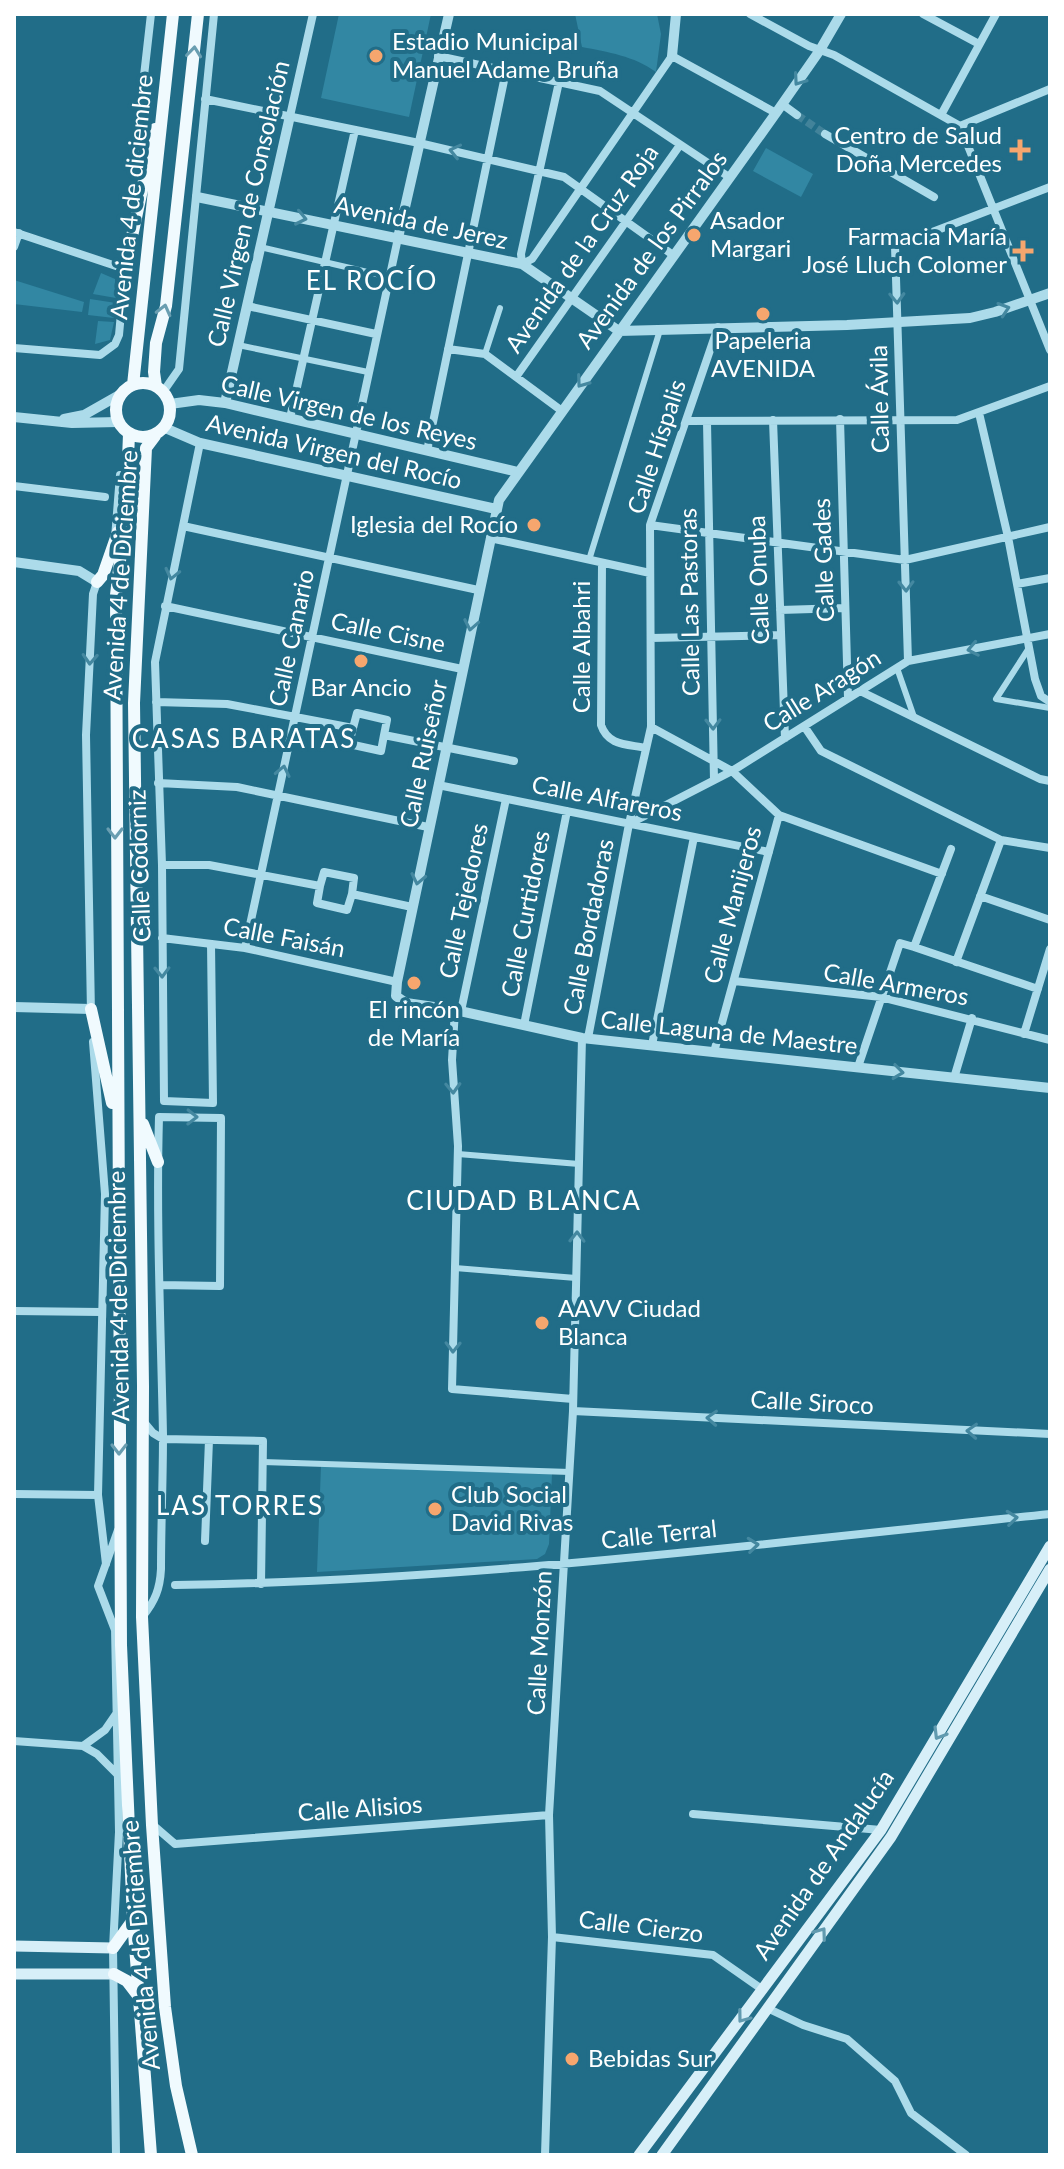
<svg xmlns="http://www.w3.org/2000/svg" width="1064" height="2169" font-family="Lato,sans-serif">
	<style>
		.green { fill: #3287a3 }
		.lines { fill: none; stroke-linecap: round; stroke-linejoin: round }
		.minor-tunnel { stroke: #42839a; stroke-width: 8; stroke-dasharray: 8 4; stroke-linecap: butt }
		.pedestrian { stroke: #acdbea; stroke-width: 6 }
		.minor { stroke: #acdbea; stroke-width: 8 }
		.tertiary { stroke: #acdbea; stroke-width: 10 }
		.secondary { stroke: #d7eff8; stroke-width: 11 }
		.primary { stroke: #f0fafe; stroke-width: 12 }
		.oneway { stroke: #699eb1 }
		.oneway2 { stroke: #4488a0 }
		.oneway3 { stroke: #619aaf }
		.poi-dot { fill: #f6a66e; stroke: #216d88; stroke-width: 3 }
		.labels { text-anchor: middle; stroke-width: 8; stroke-linejoin: round; paint-order: stroke }
		.poi-label { font-size: 24px; fill: #fff; stroke: #216d88; text-anchor: start }
		.street-label { font-size: 24px; fill: #fff; stroke: #216d88 }
		.neighbourhood-label { font-size: 26px; letter-spacing: 2px; fill: #fff; stroke: #216d88 }
	</style>
	<rect width="100%" height="100%" fill="#216d88"/>
	<path class="green" d="M339,14H431L409,117L321,98Z
		M575,14H657L661,34L656,72C634,56 608,52 582,47Z
		M766,148L813,174L801,197L753,171Z
		M101,273L115,279L116,298L93,294Z
		M14,280L84,302L82,312L14,304Z
		M90,299L116,303L114,318L88,315Z
		M98,321L114,322L110,340L95,344Z
		M321,1466L552,1474L549,1544L545,1554L537,1559L317,1572Z"/>
	<g class="lines">
		<path class="minor-tunnel" d="M797,115L825,134"/>
		<path class="pedestrian" d="M260,247L389,277
			M238,345L368,372
			M485,354L500,308
			M589,560L660,330
			M1029,648L996,699L1050,708
			M897,668L914,717
			M458,1154L579,1164
			M455,1268L576,1278
			M263,1462L570,1472"/>
		<path class="minor" d="M750,14L809,46L834,55L960,126
			M923,14L979,44
			M438,56L600,91L729,177
			M559,82L521,254L522,264L532,259L672,56L776,113
			M205,99L419,143L564,177L673,255
			M782,104L797,115
			M941,115L996,14
			M290,116L313,14
			M960,126L1050,350
			M960,126L1050,89
			M825,134L934,197
			M134,164L151,14
			M14,232L125,269L119,335L115,344L100,355L14,348
			M14,247L19,233
			M247,306L376,334
			M448,349L485,354L562,411
			M516,377L680,145
			M163,392L179,369L214,14
			M979,413L1008,537L1035,679L1041,696L1050,702
			M290,418L355,130
			M840,419L848,698
			M773,420L785,738
			M686,421L957,420L1050,386
			M707,422L714,780
			M200,443L155,662L162,865L164,1101L213,1103L211,944
			M427,451L506,71
			M14,486L105,497
			M650,525L905,560L1050,527
			M183,526L478,590
			M115,538L120,475
			M490,538L650,573
			M602,563L601,725C608,746 627,744 646,748
			M1017,584L1050,578
			M165,606L462,669
			M780,610L845,608
			M651,638L781,635
			M908,661L895,246L900,238L914,239L1050,187
			M860,691L1040,779L1050,781
			M156,702L227,704L353,728L349,744L381,751L384,735
			M804,726L821,751L1001,840L1050,848
			M651,727L732,771L779,815L942,874
			M353,728L357,713L387,720L384,735L514,761
			M158,783L237,787L428,827
			M438,785L769,852
			M629,824L732,771L908,661L1050,634
			M162,865H209L320,886L317,903L347,910L352,894
			M320,886L324,872L354,878L352,894L412,907
			M980,896L1050,920
			M162,938L245,948L397,982
			M914,947L1038,989
			M245,948L398,238
			M956,962L1001,840
			M734,981L881,997L1050,1040
			M455,1010L452,1060L458,1146L452,1389L573,1399
			M461,1011L506,799
			M91,1013L86,735L93,594L97,582
			M524,1025L567,811
			M1024,1034L1050,949
			M588,1038L629,824L651,727L650,525L718,327
			M93,1042L105,1194L98,1495L106,1564
			M652,1045L694,837
			M714,1052L779,815
			M858,1067L900,943L914,947L951,849
			M954,1078L972,1018
			M14,1311L101,1312
			M573,1411L1050,1434
			M143,1421L153,1433L163,1439L263,1441L261,1584
			M14,1494L98,1495
			M205,1541L209,1440
			M175,1585C468,1581 759,1544 1050,1514
			M143,1616C155,1601 160,1589 161,1569C161,1525 163,1480 163,1435C161,1329 156,1223 159,1117L221,1118L220,1286L160,1285
			M115,1628L119,1832L113,1948L116,2155
			M115,1630L98,1586L118,1530
			M116,1714L105,1730L83,1746L97,1754L118,1775
			M14,1741L83,1746
			M693,1814L881,1830
			M153,1825L175,1844L549,1815
			M552,1937L713,1955L763,1990
			M767,2008L803,2025L847,2039L895,2081L911,2113L966,2155
			M545,2155L552,1937L549,1815L573,1411L582,1038"/>
		<path class="tertiary" d="M841,14L820,50L776,113L499,500L397,982L396,996L406,1003L455,1010L582,1038L1050,1088
			M672,56L676,14
			M197,197L522,264L619,331L847,325L970,318L995,312L1050,293
			M398,238L449,14
			M225,403L290,116
			M170,404L199,400L225,403L518,472
			M14,417L72,423L118,422
			M64,419L84,415L121,394
			M165,428L200,443L496,509
			M14,562L79,571L97,582
			M14,1007L91,1009"/>
		<path class="secondary" d="M14,1946L113,1948
			M14,1974H114
			M639,2155L881,1830L1050,1546
			M662,2155L891,1837L1050,1569"/>
		<path class="primary" d="M125,269L155,129
			M116 410a27 27 0 1 1 54 0a27 27 0 1 1-54 0Z
			M133,385L173,14
			M156,386L154,372L156,343L166,306L198,14
			M129,434L126,510L116,595L121,1645L133,1920L151,2155
			M155,436L146,448L134,703L143,1386L142,1617L152,1825L165,2007L176,2086L192,2155
			M97,582L103,575L118,532
			M91,1009L112,1103
			M143,1124L158,1162
			M113,1948L133,1920
			M114,1974L127,1981L140,1998"/>
	</g>
	<defs><path id="oneway-chevron" d="M-2-3.5L2.5 0L-2 3.5" fill="none" stroke-width="1.6" stroke-linecap="round" stroke-linejoin="round" transform="scale(2)"/></defs>
	<g class="oneway">
		<use href="#oneway-chevron" transform="translate(194 52) rotate(-84)"/>
		<use href="#oneway-chevron" transform="translate(164 310) rotate(-76)"/>
		<use href="#oneway-chevron" transform="translate(115 833) rotate(90)"/>
		<use href="#oneway-chevron" transform="translate(119 1449) rotate(90)"/>
	</g>
	<g class="oneway2">
		<use href="#oneway-chevron" transform="translate(799 80) rotate(125)"/>
		<use href="#oneway-chevron" transform="translate(455 151) rotate(-167)"/>
		<use href="#oneway-chevron" transform="translate(301 218) rotate(12)"/>
		<use href="#oneway-chevron" transform="translate(897 298) rotate(88)"/>
		<use href="#oneway-chevron" transform="translate(1004 309) rotate(-18)"/>
		<use href="#oneway-chevron" transform="translate(582 382) rotate(126)"/>
		<use href="#oneway-chevron" transform="translate(172 574) rotate(103)"/>
		<use href="#oneway-chevron" transform="translate(906 586) rotate(89)"/>
		<use href="#oneway-chevron" transform="translate(471 625) rotate(101)"/>
		<use href="#oneway-chevron" transform="translate(973 649) rotate(169)"/>
		<use href="#oneway-chevron" transform="translate(90 659) rotate(93)"/>
		<use href="#oneway-chevron" transform="translate(713 724) rotate(89)"/>
		<use href="#oneway-chevron" transform="translate(283 771) rotate(-78)"/>
		<use href="#oneway-chevron" transform="translate(418 879) rotate(102)"/>
		<use href="#oneway-chevron" transform="translate(162 972) rotate(89)"/>
		<use href="#oneway-chevron" transform="translate(898 1072) rotate(7)"/>
		<use href="#oneway-chevron" transform="translate(453 1088) rotate(88)"/>
		<use href="#oneway-chevron" transform="translate(192 1117) rotate(1)"/>
		<use href="#oneway-chevron" transform="translate(577 1237) rotate(-89)"/>
		<use href="#oneway-chevron" transform="translate(453 1347) rotate(91)"/>
		<use href="#oneway-chevron" transform="translate(712 1418) rotate(-177)"/>
		<use href="#oneway-chevron" transform="translate(972 1431) rotate(-177)"/>
		<use href="#oneway-chevron" transform="translate(1012 1518) rotate(-6)"/>
		<use href="#oneway-chevron" transform="translate(753 1545) rotate(-6)"/>
	</g>
	<g class="oneway3">
		<use href="#oneway-chevron" transform="translate(939 1734) rotate(121)"/>
		<use href="#oneway-chevron" transform="translate(821 1933) rotate(-54)"/>
		<use href="#oneway-chevron" transform="translate(743 2017) rotate(127)"/>
	</g>
	<g class="poi-dot">
		<circle cx="376" cy="56" r="8"/>
		<path d="M1016 138h8v8h8v8h-8v8h-8v-8h-8v-8h8z"/>
		<circle cx="694" cy="235" r="8"/>
		<path d="M1019 239h8v8h8v8h-8v8h-8v-8h-8v-8h8z"/>
		<circle cx="763" cy="314" r="8"/>
		<circle cx="534" cy="525" r="8"/>
		<circle cx="361" cy="661" r="8"/>
		<circle cx="414" cy="983" r="8"/>
		<circle cx="542" cy="1323" r="8"/>
		<circle cx="435" cy="1509" r="8"/>
		<circle cx="572" cy="2059" r="8"/>
	</g>
	<g class="labels">
		<g class="poi-label">
			<text x="392" y="50">Estadio Municipal<tspan x="392" dy="28">Manuel Adame Bruña</tspan></text>
			<text x="1002" y="144" text-anchor="end">Centro de Salud<tspan x="1002" dy="28">Doña Mercedes</tspan></text>
			<text x="710" y="229">Asador<tspan x="710" dy="28">Margari</tspan></text>
			<text x="1007" y="245" text-anchor="end">Farmacia María<tspan x="1007" dy="28">José Lluch Colomer</tspan></text>
			<text x="763" y="349" text-anchor="middle">Papeleria<tspan x="763" dy="28">AVENIDA</tspan></text>
			<text x="518" y="533" text-anchor="end">Iglesia del Rocío</text>
			<text x="361" y="696" text-anchor="middle">Bar Ancio</text>
			<text x="414" y="1018" text-anchor="middle">El rincón<tspan x="414" dy="28">de María</tspan></text>
			<text x="558" y="1317">AAVV Ciudad<tspan x="558" dy="28">Blanca</tspan></text>
			<text x="451" y="1503">Club Social<tspan x="451" dy="28">David Rivas</tspan></text>
			<text x="588" y="2067">Bebidas Sur</text>
		</g>
		<g class="street-label">
			<text transform="translate(132 197) rotate(-84)" y="8">Avenida 4 de diciembre</text>
			<text transform="translate(249 204) rotate(-77)" y="8">Calle Virgen de Consolación</text>
			<text transform="translate(421 223) rotate(12)" y="8">Avenida de Jerez</text>
			<text transform="translate(582 249) rotate(-55)" y="8">Avenida de la Cruz Roja</text>
			<text transform="translate(652 250) rotate(-54)" y="8">Avenida de los Pirralos</text>
			<text transform="translate(880 399) rotate(-91)" y="8">Calle Ávila</text>
			<text transform="translate(349 413) rotate(13)" y="8">Calle Virgen de los Reyes</text>
			<text transform="translate(657 447) rotate(-72)" y="8">Calle Híspalis</text>
			<text transform="translate(334 452) rotate(13)" y="8">Avenida Virgen del Rocío</text>
			<text transform="translate(824 560) rotate(-92)" y="8">Calle Gades</text>
			<text transform="translate(121 575) rotate(-86)" y="8">Avenida 4 de Diciembre</text>
			<text transform="translate(759 580) rotate(-92)" y="8">Calle Onuba</text>
			<text transform="translate(690 602) rotate(-91)" y="8">Calle Las Pastoras</text>
			<text transform="translate(388 633) rotate(12)" y="8">Calle Cisne</text>
			<text transform="translate(292 638) rotate(-78)" y="8">Calle Canario</text>
			<text transform="translate(582 647) rotate(-90)" y="8">Calle Albahri</text>
			<text transform="translate(822 691) rotate(-32)" y="8">Calle Aragón</text>
			<text transform="translate(424 754) rotate(-78)" y="8">Calle Ruiseñor</text>
			<text transform="translate(607 799) rotate(11)" y="8">Calle Alfareros</text>
			<text transform="translate(140 866) rotate(-92)" y="8">Calle Codorniz</text>
			<text transform="translate(464 901) rotate(-78)" y="8">Calle Tejedores</text>
			<text transform="translate(733 905) rotate(-75)" y="8">Calle Manijeros</text>
			<text transform="translate(526 914) rotate(-79)" y="8">Calle Curtidores</text>
			<text transform="translate(589 927) rotate(-79)" y="8">Calle Bordadoras</text>
			<text transform="translate(284 938) rotate(11)" y="8">Calle Faisán</text>
			<text transform="translate(896 985) rotate(10)" y="8">Calle Armeros</text>
			<text transform="translate(729 1033) rotate(6)" y="8">Calle Laguna de Maestre</text>
			<text transform="translate(119 1296) rotate(-91)" y="8">Avenida 4 de Diciembre</text>
			<text transform="translate(812 1403) rotate(3)" y="8">Calle Siroco</text>
			<text transform="translate(659 1535) rotate(-6)" y="8">Calle Terral</text>
			<text transform="translate(540 1643) rotate(-87)" y="8">Calle Monzón</text>
			<text transform="translate(360 1809) rotate(-4)" y="8">Calle Alisios</text>
			<text transform="translate(824 1865) rotate(-55)" y="8">Avenida de Andalucía</text>
			<text transform="translate(641 1927) rotate(7)" y="8">Calle Cierzo</text>
			<text transform="translate(141 1945) rotate(-95)" y="8">Avenida 4 de Diciembre</text>
		</g>
		<g class="neighbourhood-label">
			<text x="372" y="290">EL ROCÍO</text>
			<text x="244" y="748">CASAS BARATAS</text>
			<text x="524" y="1210">CIUDAD BLANCA</text>
			<text x="240" y="1515">LAS TORRES</text>
		</g>
	</g>
	<rect width="1064" height="2169" fill="none" stroke="#ffffff" stroke-width="32"/>
</svg>
